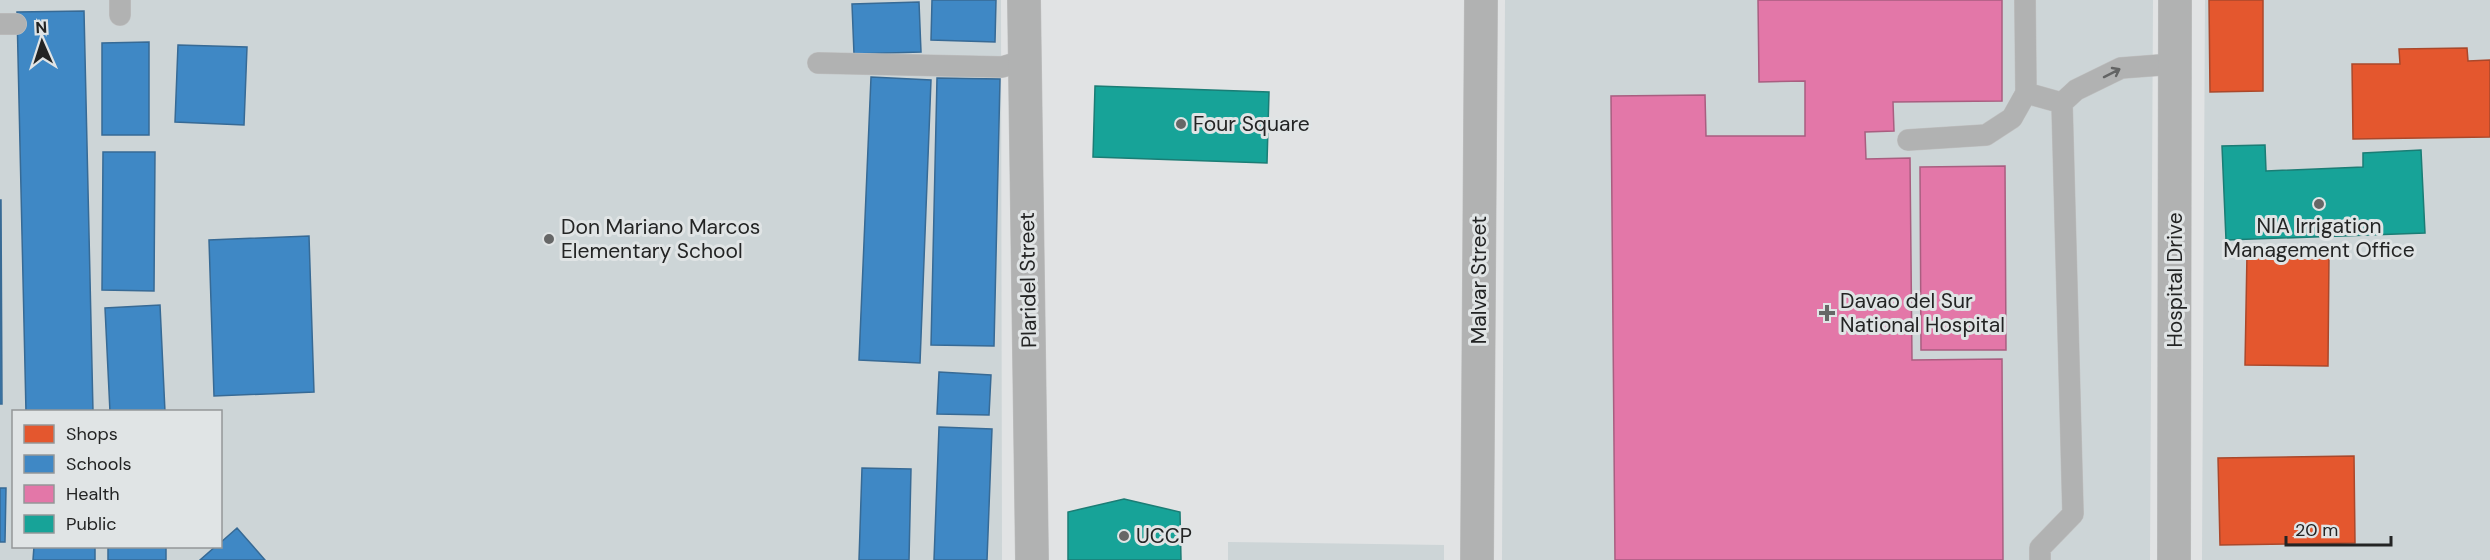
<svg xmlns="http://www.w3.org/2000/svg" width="2490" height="560" font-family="'DM Sans',sans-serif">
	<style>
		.built { fill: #cdd5d7; fill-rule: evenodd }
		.shops { fill: #e4572e; stroke: #aa482b; stroke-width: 1.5 }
		.schools { fill: #3f88c5; stroke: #376a95; stroke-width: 1.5 }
		.health { fill: #e377a8; stroke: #a95e80; stroke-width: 1.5 }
		.public { fill: #17a398; stroke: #1b7d75; stroke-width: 1.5 }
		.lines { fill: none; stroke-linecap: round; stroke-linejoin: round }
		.service-casing { stroke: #c0c1c1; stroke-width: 22 }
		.minor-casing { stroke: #c0c1c1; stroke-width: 34 }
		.service { stroke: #b1b2b2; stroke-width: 21 }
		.minor { stroke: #b1b2b2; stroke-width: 33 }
		.oneway { stroke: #636464 }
		.poi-dot { fill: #666767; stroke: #e0e4e5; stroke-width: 2 }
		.labels { text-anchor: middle; stroke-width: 6; stroke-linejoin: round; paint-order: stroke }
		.poi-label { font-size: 21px; fill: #232424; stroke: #e0e4e5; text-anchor: start }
		.street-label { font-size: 21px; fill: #232424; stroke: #e0e4e5 }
	</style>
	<rect width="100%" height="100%" fill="#e1e3e4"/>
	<path class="built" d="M0,0H1001L1002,560H0ZM14,412H220V546H14Z
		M1505,0H2153L2150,560H1502Z
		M2205,0H2490V560H2202Z
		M1228,542L1444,545V560H1228Z"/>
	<path class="shops" d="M2209,0H2263V91L2210,92Z
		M2467,48L2468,61L2490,60V137L2353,139L2352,64H2400L2399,49Z
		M2247,253L2329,254L2328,366L2245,365Z
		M2354,456L2355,543L2220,545L2218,458Z"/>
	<path class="schools" d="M932,0H996L995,42L931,40Z
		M919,2L921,52L854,54L852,4Z
		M84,11L93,412H26L17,12Z
		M149,42V135H102V43Z
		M178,45L247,47L244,125L175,122Z
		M871,77L931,80L920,363L859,360Z
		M937,78L1000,79L994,346L931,345Z
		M103,152H155L154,291L102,290Z
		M0,200H1L2,404H0Z
		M309,236L314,392L214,396L209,240Z
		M160,305L165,412H110L105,308Z
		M939,372L991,375L989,415L937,414Z
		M939,427L992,429L987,560H934Z
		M862,468L911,469L909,560H859Z
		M0,488H6L5,542H0Z
		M237,528L265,560H200L216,546H220V543Z
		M34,546H95V560H33Z
		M108,546H166V560H108Z"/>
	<path class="health" d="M1758,0H2002V101L1893,102L1894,131L1865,132L1866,159L1910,158L1912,360L2002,359L2003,560H1615L1611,96L1705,95L1706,136H1805V81L1759,82Z
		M2005,166L2006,350H1921L1920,167Z"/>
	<path class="public" d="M1095,86L1269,92L1267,163L1093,157Z
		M2265,145L2266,171L2363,167V153L2421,150L2425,233L2226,240L2222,146Z
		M1124,499L1180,512L1181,560H1068V512Z"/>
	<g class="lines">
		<defs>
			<path id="service" d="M120,0V15
				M0,24H16
				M818,63L1002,67L1025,60
				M2026,93L2062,103
				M2062,103L2076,90L2121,68L2174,64
				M1908,140L1986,135L2012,118L2026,93L2025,0
				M2040,560V548L2073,514L2062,103"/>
			<path id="minor" d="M1024,0L1032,560
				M1477,560L1481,0
				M2174,560L2175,0"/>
		</defs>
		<use href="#service" class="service-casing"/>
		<use href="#minor" class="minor-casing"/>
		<use href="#service" class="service"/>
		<use href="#minor" class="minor"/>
	</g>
	<defs><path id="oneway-shaft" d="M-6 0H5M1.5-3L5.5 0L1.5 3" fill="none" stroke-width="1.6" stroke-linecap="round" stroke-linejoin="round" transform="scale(1.5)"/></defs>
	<use class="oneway" href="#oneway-shaft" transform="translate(2112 73) rotate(-27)"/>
	<g class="poi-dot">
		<circle cx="1181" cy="124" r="6"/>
		<circle cx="2319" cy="204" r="6"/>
		<circle cx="549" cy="239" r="6"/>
		<path d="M1824 304h6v6h6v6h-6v6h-6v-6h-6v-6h6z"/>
		<circle cx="1124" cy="536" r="6"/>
	</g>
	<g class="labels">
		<g class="poi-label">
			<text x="1193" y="131">Four Square</text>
			<text x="2319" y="233" text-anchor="middle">NIA Irrigation<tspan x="2319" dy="24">Management Office</tspan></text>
			<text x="561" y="234">Don Mariano Marcos<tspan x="561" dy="24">Elementary School</tspan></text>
			<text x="1840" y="308">Davao del Sur<tspan x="1840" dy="24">National Hospital</tspan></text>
			<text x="1136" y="543">UCCP</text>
		</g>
		<g class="street-label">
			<text transform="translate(1028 280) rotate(-91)" y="7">Plaridel Street</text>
			<text transform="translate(1479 280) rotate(-90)" y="7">Malvar Street</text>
			<text transform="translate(2175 280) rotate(-90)" y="7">Hospital Drive</text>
		</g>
	</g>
	<rect x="12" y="410" width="210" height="138" fill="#e0e4e5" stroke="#949798" stroke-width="1.5"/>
	<rect x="24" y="425" width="30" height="18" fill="#e4572e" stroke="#949798" stroke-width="1.5"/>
	<text x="66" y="440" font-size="18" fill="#232424">Shops</text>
	<rect x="24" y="455" width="30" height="18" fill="#3f88c5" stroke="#949798" stroke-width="1.5"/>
	<text x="66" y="470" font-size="18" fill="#232424">Schools</text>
	<rect x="24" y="485" width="30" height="18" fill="#e377a8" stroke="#949798" stroke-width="1.5"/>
	<text x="66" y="500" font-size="18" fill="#232424">Health</text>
	<rect x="24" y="515" width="30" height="18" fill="#17a398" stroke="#949798" stroke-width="1.5"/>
	<text x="66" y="530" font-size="18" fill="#232424">Public</text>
	<g transform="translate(42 42) rotate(357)" stroke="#e0e4e5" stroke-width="4.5" paint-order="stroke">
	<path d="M0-4.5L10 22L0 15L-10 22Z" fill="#232424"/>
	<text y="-9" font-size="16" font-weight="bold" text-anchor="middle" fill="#232424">N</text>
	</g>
	<path d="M2286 536v9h105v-9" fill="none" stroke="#232424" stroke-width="3"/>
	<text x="2295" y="536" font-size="18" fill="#232424" stroke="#e0e4e5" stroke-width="4.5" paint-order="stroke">20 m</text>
</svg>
